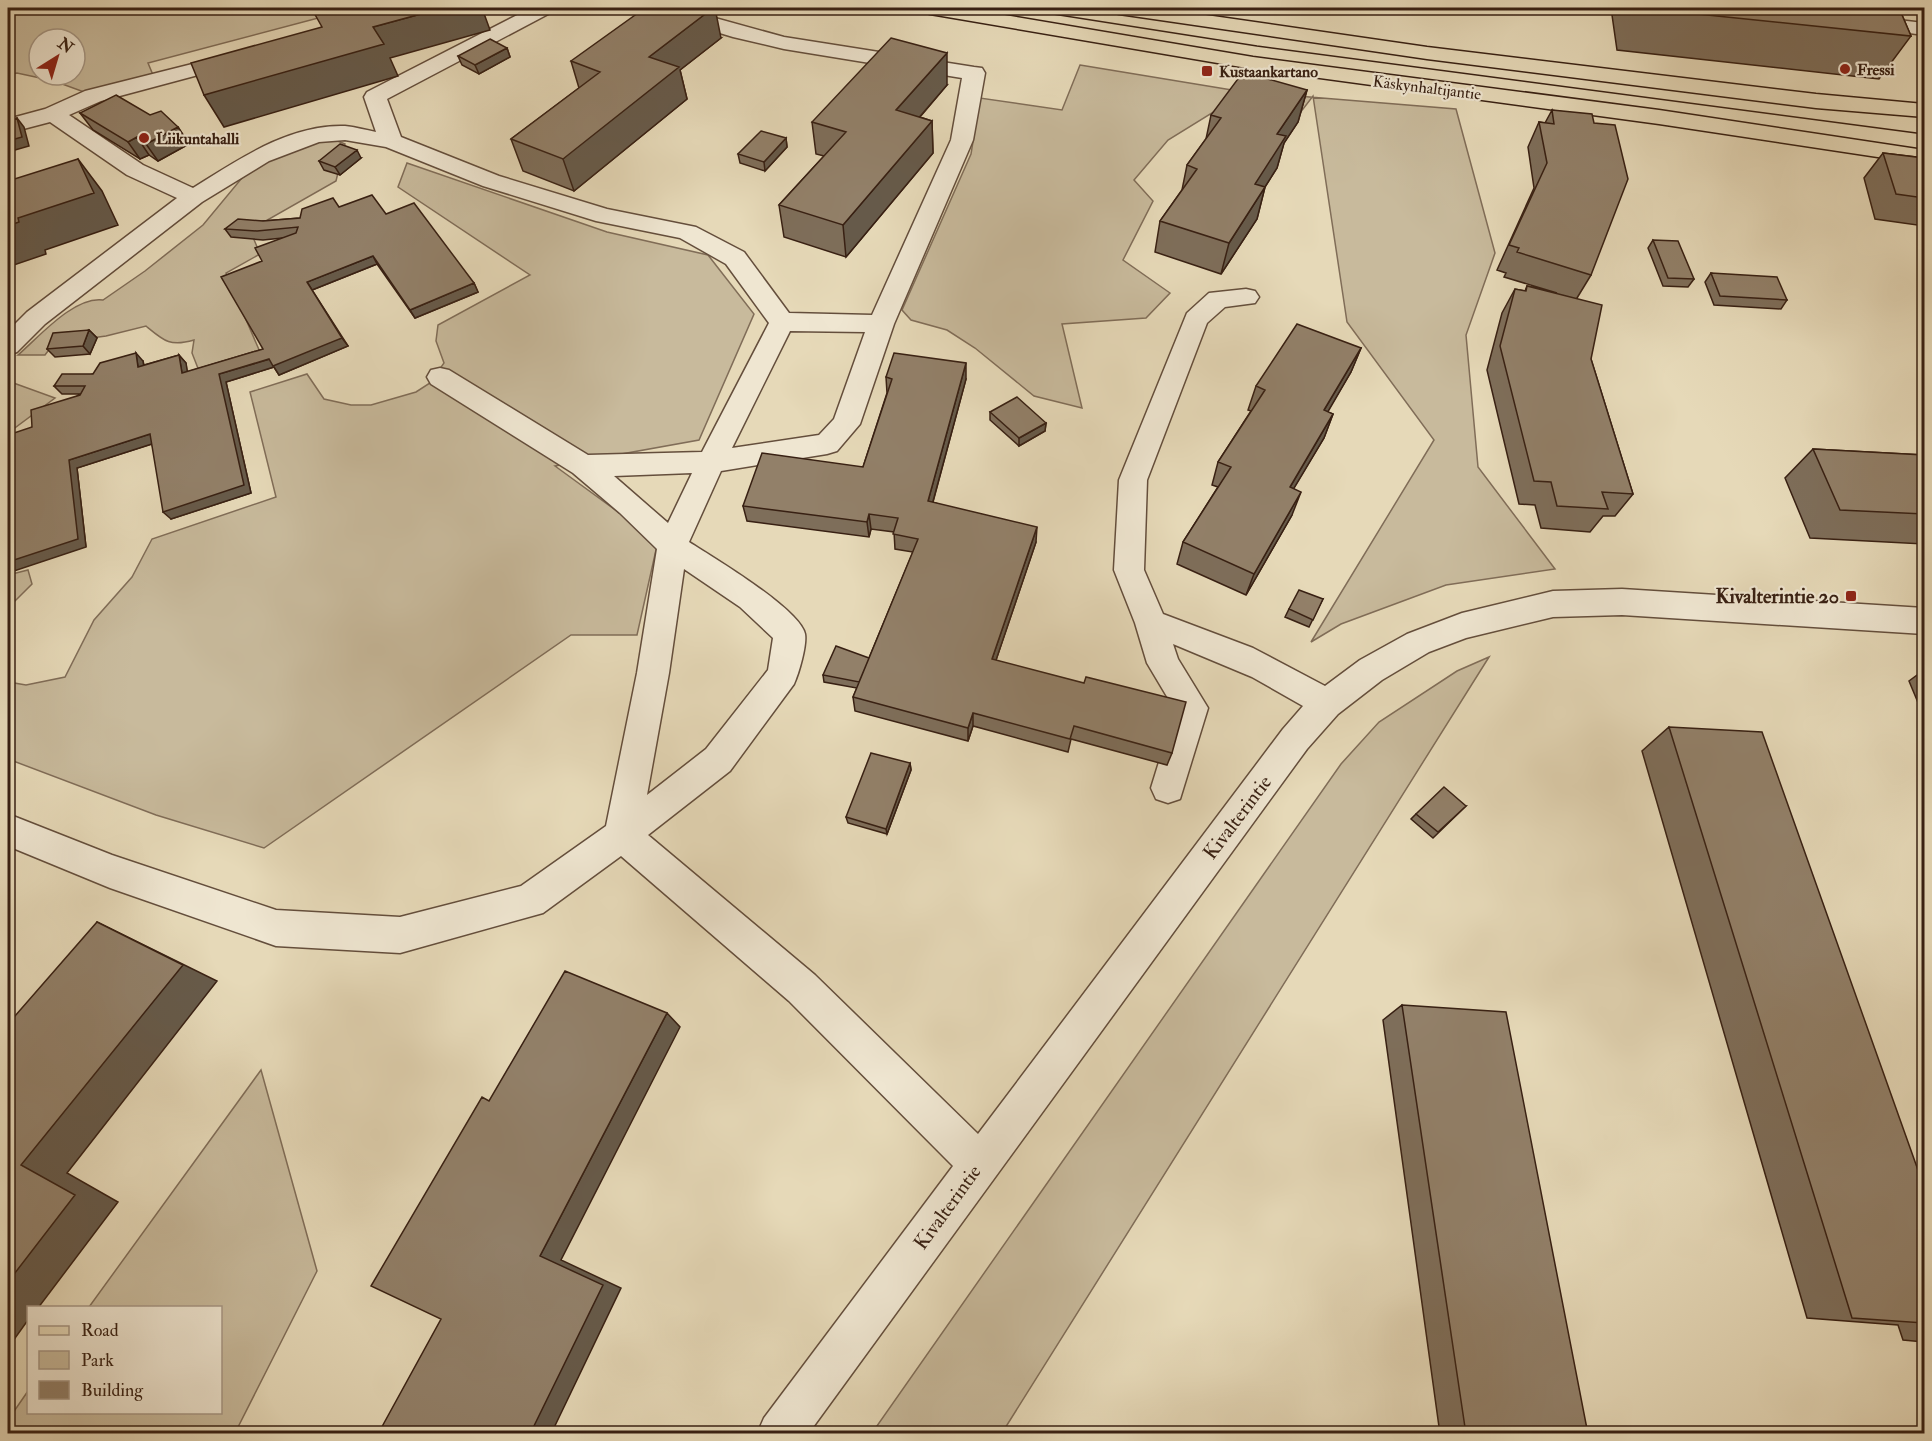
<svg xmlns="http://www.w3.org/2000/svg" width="1932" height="1441" font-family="'IM FELL Double Pica',serif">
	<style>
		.green { fill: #c8ba9c; stroke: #806d58; stroke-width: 1.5; fill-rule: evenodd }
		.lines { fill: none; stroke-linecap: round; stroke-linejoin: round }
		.minor-casing { stroke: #644e3c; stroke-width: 3 }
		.major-casing { stroke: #382013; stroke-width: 3 }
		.minor { fill: #efe6d1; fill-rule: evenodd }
		.major { fill: #e6d9b8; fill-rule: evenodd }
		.tram { stroke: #382013; stroke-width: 1.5 }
		.wall { fill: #7e6e5a; stroke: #382013; stroke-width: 1.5 }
		.shaded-wall { fill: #665a4a; stroke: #382013; stroke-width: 1.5 }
		.building { fill: #928069; stroke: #382013; stroke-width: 1.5 }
		.poi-dot { fill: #8f2418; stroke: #efe6d1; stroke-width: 2 }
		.labels { text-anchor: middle; stroke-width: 4.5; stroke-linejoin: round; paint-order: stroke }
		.far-poi-label { font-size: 16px; font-weight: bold; fill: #382013; stroke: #efe6d1; text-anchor: start }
		.far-street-label { font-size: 16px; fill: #382013; stroke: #efe6d1 }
		.poi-label { font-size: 20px; font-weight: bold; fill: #382013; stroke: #efe6d1; text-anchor: end }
		.street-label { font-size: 20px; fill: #382013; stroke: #efe6d1 }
	</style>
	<rect width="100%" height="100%" fill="#e6d9b8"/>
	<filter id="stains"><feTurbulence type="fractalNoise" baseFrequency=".00333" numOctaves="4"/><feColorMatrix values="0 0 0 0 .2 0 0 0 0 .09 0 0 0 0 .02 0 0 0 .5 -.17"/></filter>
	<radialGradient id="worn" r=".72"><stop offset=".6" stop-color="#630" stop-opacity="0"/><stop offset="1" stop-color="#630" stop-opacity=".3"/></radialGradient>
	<path class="green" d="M8,8H356L148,63L153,75L84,92L54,81L17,73L8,75ZM39,39H75V75H39Z
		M1080,65L1238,91L1456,109L1495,253L1466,335L1478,467L1555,569L1446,585L1341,624L1311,642L1434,440L1347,322L1313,96L1300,113L1236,98L1168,140L1134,180L1153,201L1123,260L1170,293L1146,318L1062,324L1082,408L1034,396L975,348L947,330L911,320L902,310L971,154L980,98L1062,110Z
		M323,135L345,144L336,181L250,230L260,254L226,273L263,359L201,376L192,353L194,340C170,347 164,341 146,326L106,336L54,343L45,355H18C39,337 74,296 103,300L145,271L203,225L251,167Z
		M407,163L607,232L708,255L754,314L699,440L555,466L658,541L637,635H571L264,848L156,815L8,759V682L26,685L65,677L94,620L132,577L152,539L276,497L250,392L307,374L324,399L351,405H371L416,392L430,383L444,363L436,341L438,325L530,275L398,187Z
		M8,381L55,398L8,433Z
		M28,570L32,584L12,604L8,603V575Z
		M1489,657L1002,1433H872L1341,764L1379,722L1457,671Z
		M261,1070L317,1271L235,1433H8V1420L28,1391V1412H220V1308L89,1307Z"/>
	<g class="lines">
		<defs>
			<path id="minor" d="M531,8H555L552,12L387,99L401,137L499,176L607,209L696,227L744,252L789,313L872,315L951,140L962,78L784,49L733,37L674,19L630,12L627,8H679L784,37L974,67L982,68L985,73L973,140L894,324L860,424L837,451L827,454L721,471L689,542C711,556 800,609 805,634C807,645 799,673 794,684L730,771L648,835L815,975L978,1134L1283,729L1303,706L1252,677L1173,644L1178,659L1208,708L1180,799L1168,803L1156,799L1151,788L1175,710L1147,663L1135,623L1114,570L1119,480L1187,313L1209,293L1246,289L1255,291L1259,297L1255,303L1225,307L1207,323L1147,480L1144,570L1163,614L1253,648L1325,686L1360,660L1407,634L1462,613L1553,591L1622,589L1924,608V634L1622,615L1553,617L1466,638L1429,652L1382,680L1338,714L1307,749L808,1434H757L764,1418L953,1166L789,1001L621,856L543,913L400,953L276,946L110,888L8,846V814L112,855L276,910L400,917L521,886L606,826L637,673L657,549L620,513L573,473L431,384L427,377L431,370L440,368L449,370L588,455L702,452L769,323L726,264L680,238L596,221L483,186L386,147L345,140L319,142L269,161L202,202L45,324L17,352L8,355V331L27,312L177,198L127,175L50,122L8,133V119L45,109L85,91L236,53L243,55L247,59L243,63L101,101L69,115L143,165L193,188C238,160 289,124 345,126C355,127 366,130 376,132L364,97L367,92ZM790,331L865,332L834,419L819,435L732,448ZM692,473L668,523L614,476ZM684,569L740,607L773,638L768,670L706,749L647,795L669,673Z
				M1864,16L1924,23V35L1857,26L1854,22L1857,18Z"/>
			<path id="major" d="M920,8H963L1253,57L1659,110L1924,150V164L1659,124L1253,69L930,14L923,12Z
				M1109,8H1157L1427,47L1816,94L1924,104V117L1816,108L1427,59L1119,14L1112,12Z"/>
		</defs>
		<use href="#minor" class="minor-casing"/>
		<use href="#major" class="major-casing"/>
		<use href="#minor" class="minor"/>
		<use href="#major" class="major"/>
		<path class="tram" d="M1014,8L1257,46L1924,134"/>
	</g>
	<path class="wall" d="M1611,8H1899L1911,36L1879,79L1617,50Z
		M721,38L680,70L687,99L574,191L523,171L511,139L579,88L571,61Z
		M507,48L510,57L479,74L462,65L458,56Z
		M947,85L920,117L932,121L933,153L846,257L784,237L779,205L824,156L816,154L812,122Z
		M1307,90L1298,122L1284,143L1277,168L1265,187L1257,219L1221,274L1155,252L1160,221L1182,190L1187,165L1206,139L1211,115Z
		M1552,110L1591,275L1577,298L1591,359L1633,494L1615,516H1603L1590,532L1541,528L1535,505L1519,504L1487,370L1502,313L1515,289L1525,291L1527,286L1557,293L1504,277L1506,273L1497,270L1534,188L1528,147L1539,122L1545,123Z
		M80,113L150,115L178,127L189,144L158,161L149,155L140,159L93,130Z
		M786,138L787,147L765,171L740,163L738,154Z
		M1883,153L1924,158V226L1875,219L1864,178Z
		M361,158L340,175L324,170L319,161Z
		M339,207L386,214L474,283L478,292L415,318L377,264L312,290L348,346L279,375L274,367L226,382L251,493L171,519L152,444L77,468L86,547L32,427L80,394H62L54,386L93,374L143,361L144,365L179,355L186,363L187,372L263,349L262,261L283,238L263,240L231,237L225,229L263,221L300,218Z
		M1653,240L1694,279L1688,287L1663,286L1648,248Z
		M1711,273L1787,300L1781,309L1714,305L1705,282Z
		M89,330L97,338L90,354L55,357L47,349Z
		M1361,348L1351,372L1327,412L1333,414L1324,438L1293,489L1292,515L1246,595L1177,564L1183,542L1218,487L1212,485L1218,462L1251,411L1248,410L1256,386Z
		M886,377L966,379L933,502L1036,542L996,660L1172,753L1167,765L1071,739L1068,752L973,726L968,741L855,711L853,697L857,688L824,682L823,675L869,658L913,552L895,549L894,532L871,529L869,537L747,521L743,506L863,467L887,393Z
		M990,412L1046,423L1045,431L1019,446L990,420Z
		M1813,449L1924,455V544L1810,538L1785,478Z
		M1323,599L1309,627L1285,617L1289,609Z
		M1924,670V717L1909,681Z
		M1669,727L1924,1187V1342L1903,1340L1898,1325L1807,1318L1642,751Z
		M910,763L911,770L887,834L848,823L846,817Z
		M1466,806L1433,838L1411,819L1416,814Z
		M1402,1005L1588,1434H1440L1383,1020Z"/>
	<path class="shaded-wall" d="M443,8H482L490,30L390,58L398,76L224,127L204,95L373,27Z
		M713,8H715L721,38L680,70L687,99L574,191L563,159L649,57Z
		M507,48L510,57L479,74L475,65Z
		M947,53V85L898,142L896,110Z
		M1307,90L1298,122L1284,143L1277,168L1247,215L1255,184L1277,134Z
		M17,118L24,127L29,146L8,152V141Z
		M932,121L933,153L846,257L843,225Z
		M178,127L189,144L158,161L146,144Z
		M137,137L149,155L140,159L128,142Z
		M786,138L787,147L765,171L764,162Z
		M357,150L361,158L340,175L335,167Z
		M78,159L102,191L118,225L45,250L46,254L8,267V226L18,218Z
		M1265,187L1257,219L1221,274L1229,243Z
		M373,256L377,264L312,290L307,282Z
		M474,283L478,292L415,318L410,310Z
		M89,330L97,338L90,354L83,346Z
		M342,338L348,346L279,375L274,367L226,382L251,493L171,519L163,512L219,374Z
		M1361,348L1351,372L1315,434L1324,410Z
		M136,353L143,361L145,375L138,367Z
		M179,355L186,363L189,382L182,373Z
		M966,363V379L929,516L928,501Z
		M1333,414L1324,438L1281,510L1290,487Z
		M1046,423L1045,431L1019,446V438Z
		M150,434L158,442L77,468L86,547L8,573V562L69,460Z
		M1301,492L1292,515L1246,595L1254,574Z
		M869,514L871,529L869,537L867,522Z
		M1037,527L1036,542L992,672V659Z
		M973,713V726L968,741V728Z
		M910,763L911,770L887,834L886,829Z
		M97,922L217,981L67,1173L118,1202L38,1308H28V1320L8,1348V1282L21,1165Z
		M667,1013L680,1027L561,1260L621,1288L551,1434H530L540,1256Z"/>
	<path class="building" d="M326,8H443L373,27L384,44L204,95L191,63L322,27L313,11Z
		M645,8H713L649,57L679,67L563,159L511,139L600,72L571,61Z
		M1639,8H1899L1911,36Z
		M891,38L947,53L896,110L932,121L843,225L779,205L846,132L812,122Z
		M490,39L507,48L475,65L458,56Z
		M1243,72L1307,90L1277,134L1286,136L1255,184L1265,187L1229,243L1160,221L1197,169L1187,165L1221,118L1211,115Z
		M116,95L150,115L161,111L178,127L146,144L137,137L128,142L80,113Z
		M1552,110L1592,114L1594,123L1615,125L1628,179L1591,275L1517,252L1519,248L1509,245L1547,163L1539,122L1554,124Z
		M17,118L22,137L8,141V121Z
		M761,131L786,138L764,162L738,154Z
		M340,144L357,150L335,167L319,161Z
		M1883,153L1924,158V198L1896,194Z
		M78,159L94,193L18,218L19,222L8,226V181Z
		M372,195L386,214L414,203L474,283L410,310L373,256L307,282L342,338L273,366L269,359L219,374L244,485L163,512L150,434L69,460L78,539L8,562V435L32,427L31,410L80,395L85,386H54L62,374H93L100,363L136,353L138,367L179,355L182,373L263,349L221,277L262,261L255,248L296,233L298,227L257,231L225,229L238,219L263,221L300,218L302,209L333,198L339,207Z
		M1653,240L1678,241L1694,279L1668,278Z
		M1711,273L1777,277L1787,300L1720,296Z
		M1527,286L1602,305L1591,359L1633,494L1602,492L1608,509L1557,506L1551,482L1534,481L1500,346L1515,289L1526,291Z
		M1297,324L1361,348L1324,410L1333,414L1290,487L1301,492L1254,574L1183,542L1231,467L1218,462L1265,390L1256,386Z
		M89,330L83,346L47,349L53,333Z
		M894,353L966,363L928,501L1037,527L992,659L1084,683L1086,677L1186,702L1172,753L1074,726L1070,739L973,713L968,728L853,697L918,539L893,534L898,518L869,514L867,522L743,506L762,453L863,467L892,379L886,377Z
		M1017,397L1046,423L1019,438L990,412Z
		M1813,449L1924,455V514L1840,510Z
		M1299,590L1323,599L1313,620L1289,609Z
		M836,646L869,658L859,682L823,675Z
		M1669,727L1762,732L1924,1187V1323L1852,1318Z
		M871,753L910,763L886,829L846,817Z
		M1444,787L1466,806L1438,832L1416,814Z
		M97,922L183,965L21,1165L75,1195L8,1282V1024Z
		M565,971L667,1013L540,1256L603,1285L530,1434H378L441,1319L371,1286L482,1097L489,1101Z
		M1402,1005L1506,1012L1588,1434H1466Z"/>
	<g class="poi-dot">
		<circle cx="1845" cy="69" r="6"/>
		<rect x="1201" y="65" width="12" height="12" rx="3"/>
		<circle cx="144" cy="138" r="6"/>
		<rect x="1845" y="590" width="12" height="12" rx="3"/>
	</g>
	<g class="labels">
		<g class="far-poi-label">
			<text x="1857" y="75">Fressi</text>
			<text x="1219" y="77">Kustaankartano</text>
			<text x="156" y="144">Liikuntahalli</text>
		</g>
		<g class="far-street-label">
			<text transform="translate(1427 87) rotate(7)" y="6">Käskynhaltijantie</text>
		</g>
		<g class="poi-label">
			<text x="1839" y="603">Kivalterintie 20</text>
		</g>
		<g class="street-label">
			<text transform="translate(1237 817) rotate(-53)" y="7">Kivalterintie</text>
			<text transform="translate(947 1207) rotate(-54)" y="7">Kivalterintie</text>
		</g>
	</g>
	<rect width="1932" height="1441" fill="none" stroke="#e6d9b8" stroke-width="30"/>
	<rect x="9" y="9" width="1914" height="1423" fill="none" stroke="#382013" stroke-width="3"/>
	<rect x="15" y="15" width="1902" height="1411" fill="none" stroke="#382013" stroke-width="1.5"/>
	<rect x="27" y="1306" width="195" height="108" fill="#efe6d1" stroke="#a69785" stroke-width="1.5"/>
	<rect x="39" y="1326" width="30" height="9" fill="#e6d9b8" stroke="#a69785" stroke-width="1.5"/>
	<text x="81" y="1336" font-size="18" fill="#382013">Road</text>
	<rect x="39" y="1351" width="30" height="18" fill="#c8ba9c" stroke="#a69785" stroke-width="1.5"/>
	<text x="81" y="1366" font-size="18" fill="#382013">Park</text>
	<rect x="39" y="1381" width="30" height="18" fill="#928069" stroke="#a69785" stroke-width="1.5"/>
	<text x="81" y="1396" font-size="18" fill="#382013">Building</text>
	<g transform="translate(57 57) rotate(37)"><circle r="28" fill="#efe6d1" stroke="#a69785" stroke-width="1.5"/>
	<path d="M0-4.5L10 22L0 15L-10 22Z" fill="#8f2418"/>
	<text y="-9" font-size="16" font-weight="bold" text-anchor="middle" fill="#382013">N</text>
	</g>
	<rect width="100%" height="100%" filter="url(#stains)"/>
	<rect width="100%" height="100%" fill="url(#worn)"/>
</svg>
